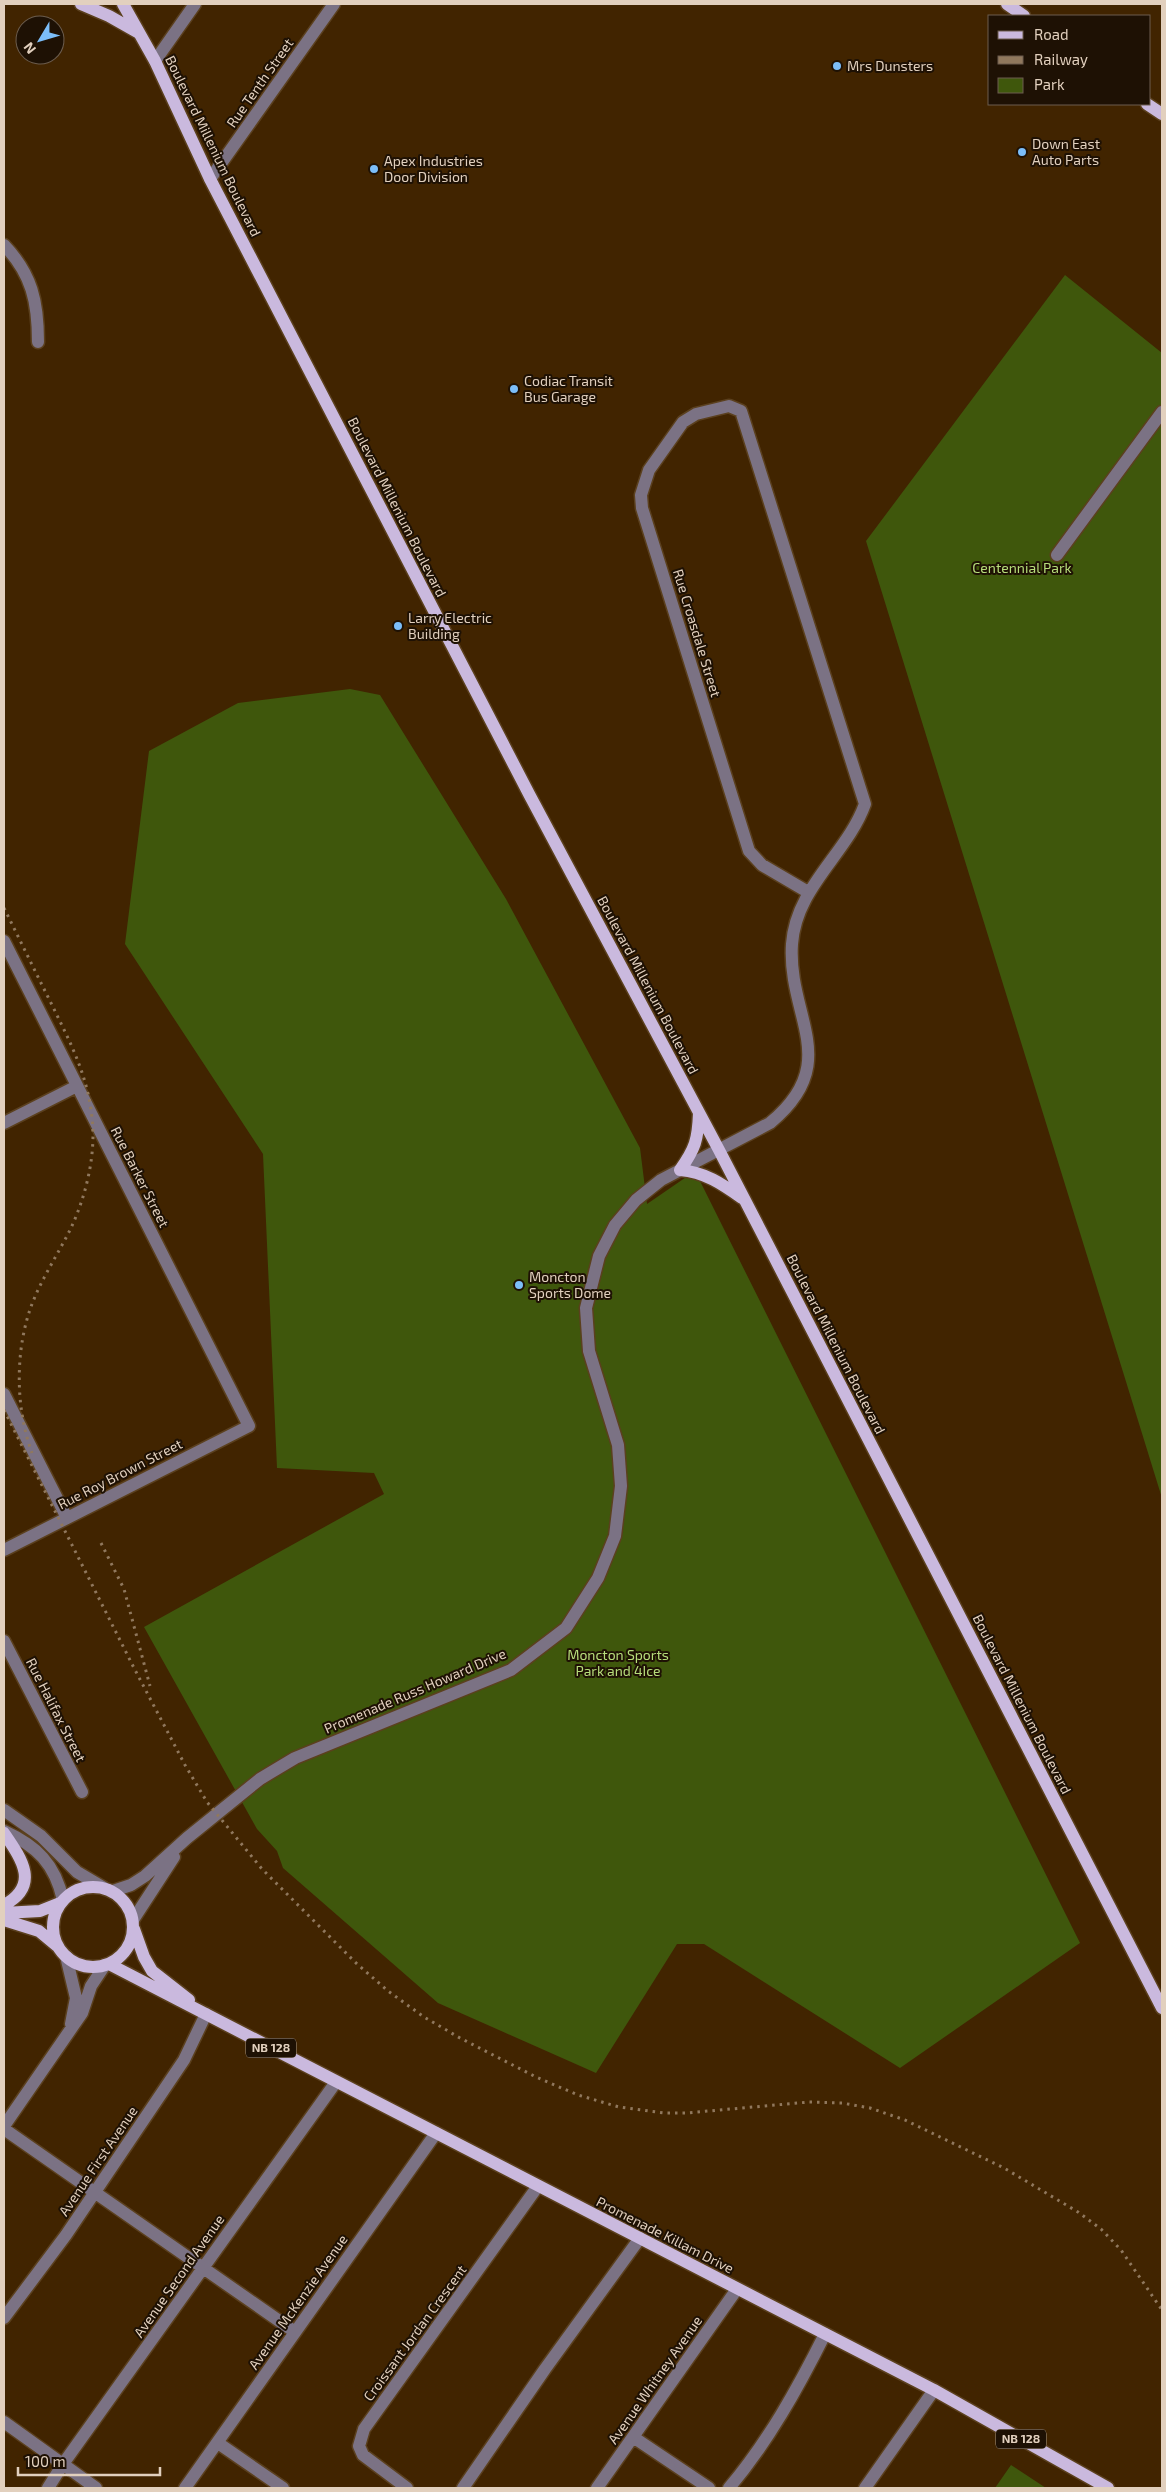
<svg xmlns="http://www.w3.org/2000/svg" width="1166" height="2492" font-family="'Exo 2',sans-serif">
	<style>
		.green { fill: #3f570c }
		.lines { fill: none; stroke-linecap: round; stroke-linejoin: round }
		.minor-casing { stroke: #5b401e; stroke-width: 15 }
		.major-casing { stroke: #5b401e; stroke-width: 15 }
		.minor { stroke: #7b7284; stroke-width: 12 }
		.major { stroke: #cab9de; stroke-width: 12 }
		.rail { stroke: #90785d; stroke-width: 3; stroke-dasharray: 2.5 5; stroke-linecap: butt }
		.poi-dot { fill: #7cbef9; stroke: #1e1104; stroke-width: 2 }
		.labels { text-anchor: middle; stroke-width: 4; stroke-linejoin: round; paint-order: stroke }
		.shield { fill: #1e1104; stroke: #a79786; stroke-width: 1 }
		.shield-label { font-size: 12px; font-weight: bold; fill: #e2d0be }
		.poi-label { font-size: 14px; fill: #e2d0be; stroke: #1e1104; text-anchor: start }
		.street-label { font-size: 14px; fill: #e2d0be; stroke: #1e1104 }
		.park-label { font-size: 14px; fill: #b7dd7b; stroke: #1e1104 }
	</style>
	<rect width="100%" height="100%" fill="#412400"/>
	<path class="green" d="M1065,275L1162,353V1498L866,541Z
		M350,689L380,695L506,899L640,1148L647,1204L695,1171L1080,1943L900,2068L704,1944H677L596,2073L438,2003L283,1868L277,1851L257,1829L144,1627L384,1494L374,1473L277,1468L263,1154L125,944L149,751L238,703Z
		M1011,2465L1046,2488H995Z"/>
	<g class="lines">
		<defs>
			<path id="minor" d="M155,61L195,4
				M210,179L334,4
				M4,245C32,274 38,302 38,342
				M1057,555L1162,412
				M4,941L249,1426L4,1550
				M4,1123L77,1086
				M4,1394L67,1518
				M4,1641L82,1792
				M4,1810L41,1836L77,1872L104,1888
				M4,1831C37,1846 55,1864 63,1900
				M113,1891L131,1885L145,1876L187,1838L260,1779L295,1758L511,1670L566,1628L598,1578L615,1536L621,1486L618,1445L589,1351L586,1308L599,1256L615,1225L636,1200L661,1180L770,1123C844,1062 787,1017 792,944C796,887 847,854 865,804L741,411L729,406L696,414L683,422L649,470L641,495L642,508L749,851L762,865L808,892
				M133,1920L174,1857
				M66,1956L76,1998L71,2024
				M4,2126L82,2013L91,1986L105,1965
				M4,2129L295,2332
				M4,2318L66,2235L184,2060L206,2014
				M4,2422L96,2488
				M633,2437L709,2488
				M218,2443L283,2488
				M48,2488L63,2464L336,2082
				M185,2488L436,2133
				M407,2488L363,2455L359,2446L364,2429L538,2186
				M463,2488L545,2369L640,2238
				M597,2488L737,2289
				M729,2488C768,2442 798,2388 825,2334
				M865,2488L934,2390"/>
			<path id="major" d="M81,4L109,16L139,33
				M123,4L155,61L210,179L529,794L719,1150L1162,2008
				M1007,4L1024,16
				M1147,104L1162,114
				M680,1170C705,1172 722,1184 742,1198
				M680,1170C695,1149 698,1140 699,1113
				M4,1833C21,1858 41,1885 4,1905
				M53 1927a40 40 0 1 1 80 0a40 40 0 1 1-80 0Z
				M4,1913L40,1911L60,1903
				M4,1920L39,1931L57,1946
				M134,1929L144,1957L152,1971L189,2000
				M109,1964L934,2390L1108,2488"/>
		</defs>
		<use href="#minor" class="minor-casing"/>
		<use href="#major" class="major-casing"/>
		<use href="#minor" class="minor"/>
		<use href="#major" class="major"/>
		<path class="rail" d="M4,908C19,938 34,969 49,999C72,1046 92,1082 93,1135C93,1166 84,1201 70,1230C58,1254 42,1278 32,1304C15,1349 15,1407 32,1453
			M4,1410L134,1668L185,1765L207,1802L262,1869L356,1963L388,1991L424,2017L460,2038L536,2077L578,2095L619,2107L664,2113H686L809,2102L842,2103L870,2108L905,2120L1004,2168L1078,2212L1101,2229L1121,2250L1162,2310
			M101,1543L124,1589L150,1686"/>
	</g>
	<g class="poi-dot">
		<circle cx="837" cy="66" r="5"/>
		<circle cx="1022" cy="152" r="5"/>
		<circle cx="374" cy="169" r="5"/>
		<circle cx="514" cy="389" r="5"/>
		<circle cx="398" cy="626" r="5"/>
		<circle cx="519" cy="1285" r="5"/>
	</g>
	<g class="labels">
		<g class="shield">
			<rect x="246" y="2038.5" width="50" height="19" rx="4"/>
			<rect x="996" y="2429.5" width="50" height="19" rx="4"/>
		</g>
		<g class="shield-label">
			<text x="271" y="2052">NB 128</text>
			<text x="1021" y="2443">NB 128</text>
		</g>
		<g class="poi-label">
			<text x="847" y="71">Mrs Dunsters</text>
			<text x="1032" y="149">Down East<tspan x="1032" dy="16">Auto Parts</tspan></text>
			<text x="384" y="166">Apex Industries<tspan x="384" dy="16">Door Division</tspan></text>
			<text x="524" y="386">Codiac Transit<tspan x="524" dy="16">Bus Garage</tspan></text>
			<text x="408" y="623">Larry Electric<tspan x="408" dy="16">Building</tspan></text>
			<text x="529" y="1282">Moncton<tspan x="529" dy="16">Sports Dome</tspan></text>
		</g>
		<g class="street-label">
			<text transform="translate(260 83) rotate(-55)" y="5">Rue Tenth Street</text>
			<text transform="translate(213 146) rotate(64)" y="5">Boulevard Millenium Boulevard</text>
			<text transform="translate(397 507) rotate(63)" y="5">Boulevard Millenium Boulevard</text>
			<text transform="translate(697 633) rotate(73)" y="5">Rue Croasdale Street</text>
			<text transform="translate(648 985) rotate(62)" y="5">Boulevard Millenium Boulevard</text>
			<text transform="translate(140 1177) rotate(63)" y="5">Rue Barker Street</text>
			<text transform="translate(836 1344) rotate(63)" y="5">Boulevard Millenium Boulevard</text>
			<text transform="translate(120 1474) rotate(-27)" y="5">Rue Roy Brown Street</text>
			<text transform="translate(415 1691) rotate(-23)" y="5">Promenade Russ Howard Drive</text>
			<text transform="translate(1022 1704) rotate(63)" y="5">Boulevard Millenium Boulevard</text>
			<text transform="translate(56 1710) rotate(63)" y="5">Rue Halifax Street</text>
			<text transform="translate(98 2161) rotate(-56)" y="5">Avenue First Avenue</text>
			<text transform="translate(665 2235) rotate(27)" y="5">Promenade Killam Drive</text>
			<text transform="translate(179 2276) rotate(-55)" y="5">Avenue Second Avenue</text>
			<text transform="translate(298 2302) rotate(-55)" y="5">Avenue McKenzie Avenue</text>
			<text transform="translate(415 2333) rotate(-54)" y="5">Croissant Jordan Crescent</text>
			<text transform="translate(655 2380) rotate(-55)" y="5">Avenue Whitney Avenue</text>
		</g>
		<g class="park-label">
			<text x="1022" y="573">Centennial Park</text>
			<text x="618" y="1660">Moncton Sports<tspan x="618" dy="16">Park and 4Ice</tspan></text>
		</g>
	</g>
	<rect width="1166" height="2492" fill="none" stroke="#e2d0be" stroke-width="10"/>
	<rect x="988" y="15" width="162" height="90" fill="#1e1104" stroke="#6c5d4e"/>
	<rect x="998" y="31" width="25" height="8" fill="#cab9de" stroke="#6c5d4e"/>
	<text x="1034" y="40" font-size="15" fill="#e2d0be">Road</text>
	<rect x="998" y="56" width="25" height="8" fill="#90785d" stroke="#6c5d4e"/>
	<text x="1034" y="65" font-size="15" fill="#e2d0be">Railway</text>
	<rect x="998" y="78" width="25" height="15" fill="#3f570c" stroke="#6c5d4e"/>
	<text x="1034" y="90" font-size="15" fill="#e2d0be">Park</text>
	<g transform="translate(40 40) rotate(232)"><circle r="24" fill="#1e1104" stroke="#6c5d4e"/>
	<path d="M0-4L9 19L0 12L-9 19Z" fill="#7cbef9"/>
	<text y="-8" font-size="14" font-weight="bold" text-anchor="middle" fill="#e2d0be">N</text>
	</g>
	<path d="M18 2467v8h142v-8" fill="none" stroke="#e2d0be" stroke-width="2.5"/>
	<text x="25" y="2467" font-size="15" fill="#e2d0be" stroke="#1e1104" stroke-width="4" paint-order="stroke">100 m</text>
</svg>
